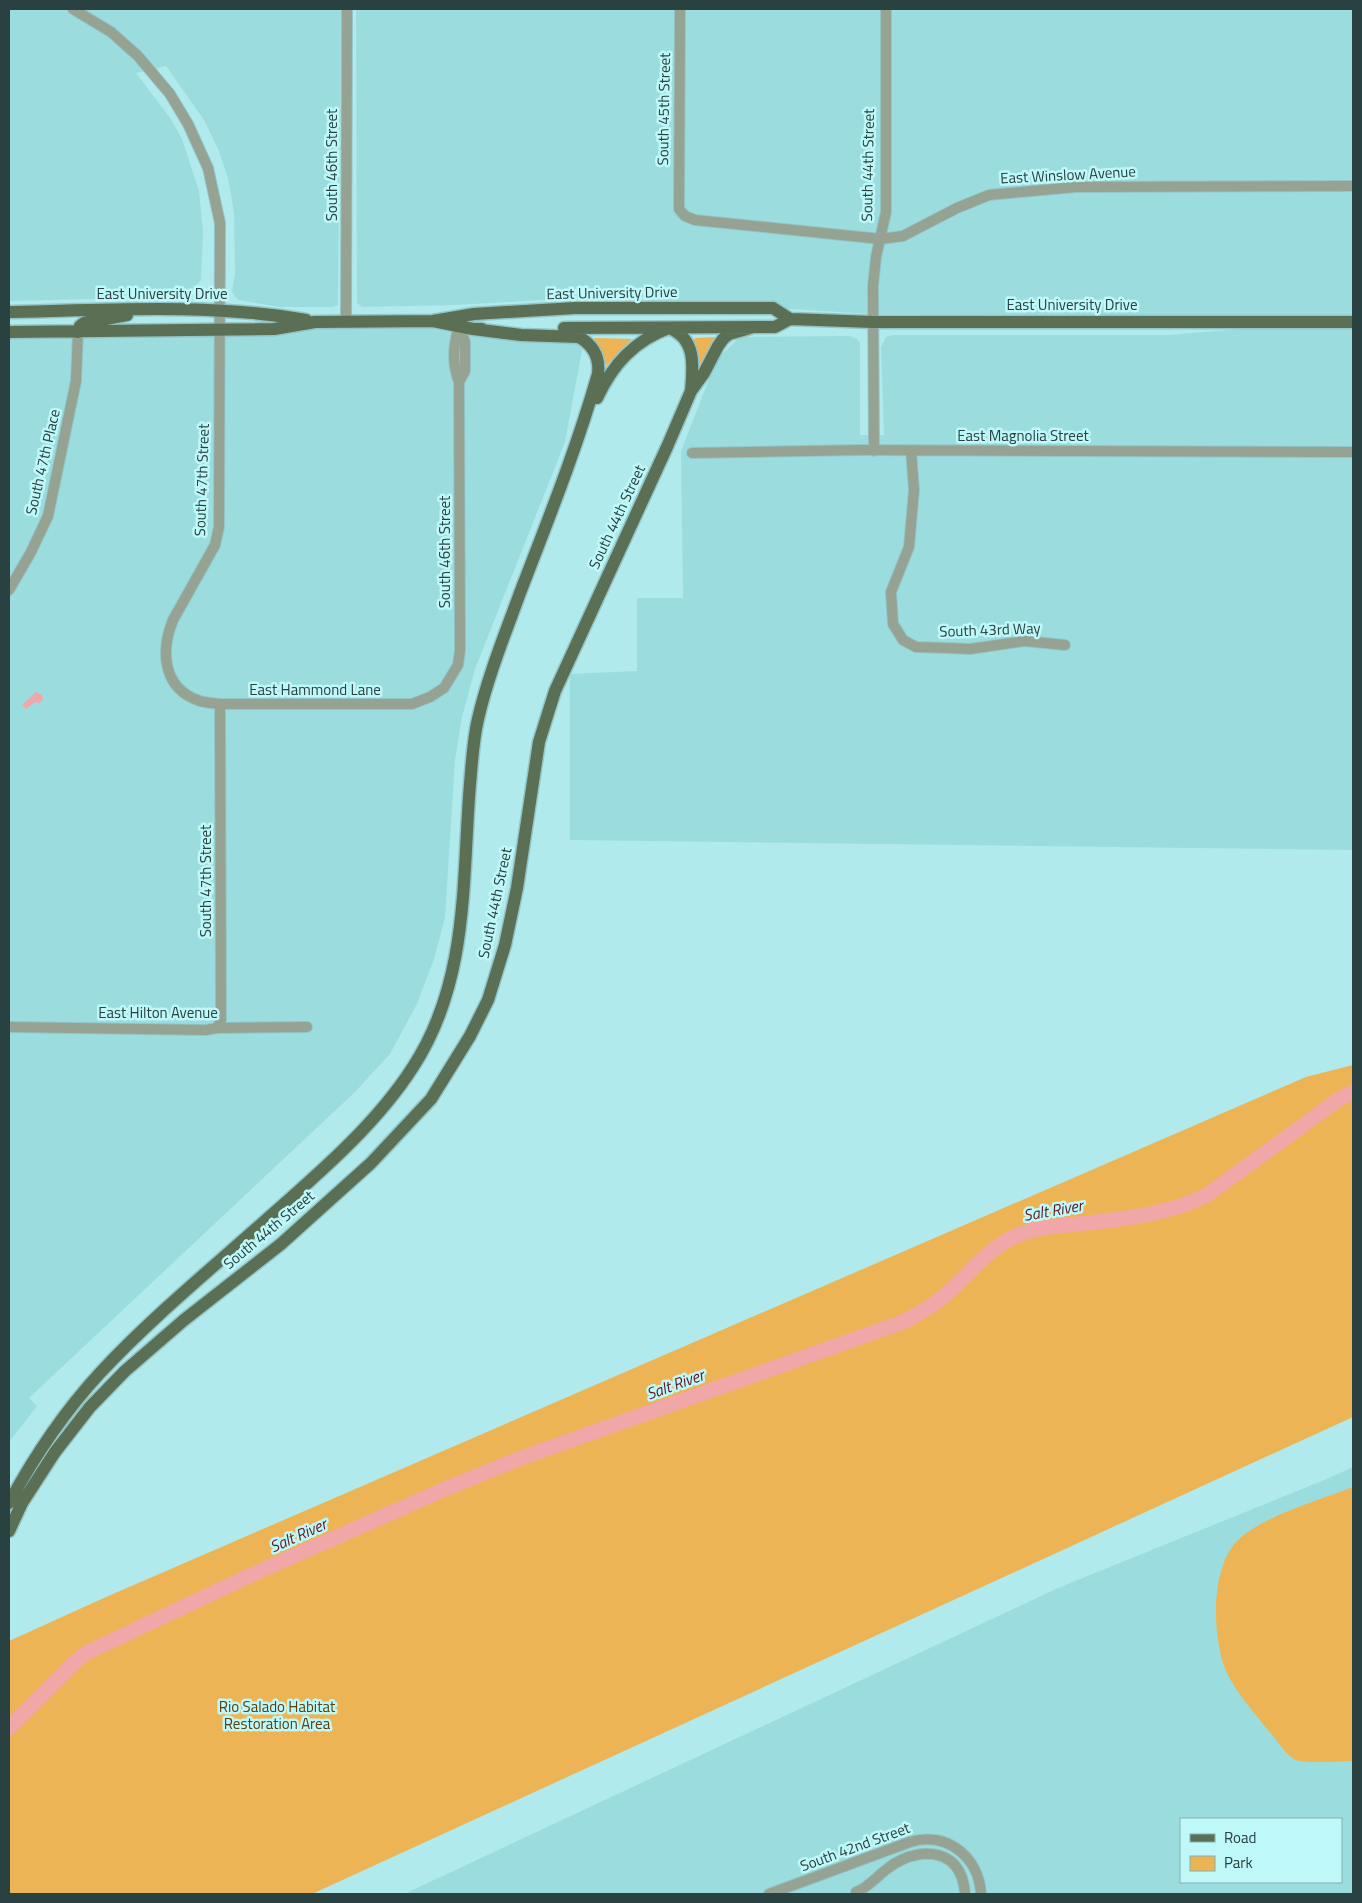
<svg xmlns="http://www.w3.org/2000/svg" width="1362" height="1903" font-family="'Titillium Web',sans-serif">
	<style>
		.built { fill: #9bdddf; fill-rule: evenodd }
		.green { fill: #edb455 }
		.water { fill: #f1a6a7 }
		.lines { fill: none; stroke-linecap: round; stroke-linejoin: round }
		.river { stroke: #f1a6a7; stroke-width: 15 }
		.street-casing { stroke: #93c5c7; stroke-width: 12 }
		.primary-casing { stroke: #93c5c7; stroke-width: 15 }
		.street { stroke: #96a292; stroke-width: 10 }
		.primary { stroke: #5a6f53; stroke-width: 12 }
		.labels { text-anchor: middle; stroke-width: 5; stroke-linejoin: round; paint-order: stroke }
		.street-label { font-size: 15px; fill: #2a4142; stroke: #bef8f9 }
		.park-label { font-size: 15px; fill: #5a4010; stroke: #bef8f9 }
		.water-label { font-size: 16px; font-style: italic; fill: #621720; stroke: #bef8f9 }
	</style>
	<rect width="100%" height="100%" fill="#b1eaec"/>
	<path class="built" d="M9,9H341L338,305L333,307H280L238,300L232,292L235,273L234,212L228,178L218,149L204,120L166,66L136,73L171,119L182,139L189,160L199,191L203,232L201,280L192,290L183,297L9,301Z
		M356,9H1353V316L873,314L773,308H647L648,297L575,298L457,305L362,307L357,303Z
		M1353,320V850L570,840V674L637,671V598H683L681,451L717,359L740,337L849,336L857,339L860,343V435H884L881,347L886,337L893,335H1168Z
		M433,321L584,340L565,442L475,669L462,717L455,760L445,918L434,959L417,1004L390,1054L354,1093L29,1398L37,1406L9,1442V332Z
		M1353,1467V1894H404L1058,1588L1329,1478ZM1181,1819H1341V1882H1181Z"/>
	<path class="green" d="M715,337L717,339L702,366L700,365L693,340L696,338Z
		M595,338L632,339L606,366L603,355L593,340Z
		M1353,1065V1417L312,1894H9V1641L106,1597L1306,1077Z
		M1353,1487V1761C1341,1761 1306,1764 1296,1760C1285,1755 1276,1738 1268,1730C1253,1711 1236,1693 1226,1671C1212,1637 1210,1569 1237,1541C1262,1516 1320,1500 1353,1487Z"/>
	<path class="water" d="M36,692L42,695L43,699L40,703L35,702L26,709L22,705Z"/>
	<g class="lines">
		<path class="river" d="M9,1728L75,1662L86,1653L251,1575L445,1489L521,1458L903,1322C920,1313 936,1304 950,1291C973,1270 992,1244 1021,1234C1039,1227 1058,1226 1078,1224C1122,1219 1167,1215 1207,1195L1339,1099L1353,1092"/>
		<defs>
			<path id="street" d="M73,9L111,32L138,56L170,94L188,124L208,168L220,223L219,527L215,545L173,620C160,652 163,689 200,701C206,703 214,703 220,704H412L430,697L444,688L458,665L460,650L459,382C452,364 453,345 459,327
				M680,9L679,209L685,216L695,220L881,239L903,236L957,208L989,195L1076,187L1353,186
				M346,321L347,9
				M459,382L465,371V342L459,326
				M874,451L873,286L876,257L886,212V9
				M911,451L914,490L909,547L891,592L893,624L903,640L916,647L947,648L970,649L1025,641L1065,645
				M692,453L862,450L1353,452
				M9,590L31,552L48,516L76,381L78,332
				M9,1027L206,1030L217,1028L307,1027
				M217,1028L221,1020L220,704
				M856,1892C869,1887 876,1877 887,1869C904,1855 930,1848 949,1860C961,1868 964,1881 965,1894
				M769,1894L910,1842C947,1831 979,1857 981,1894"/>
			<path id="primary" d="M9,312C108,310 208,303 306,320
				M433,321L473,329H482
				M564,328L775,327L790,319L873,322H1353
				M9,332L274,329L315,322L433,321L474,314L575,308H773L790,319
				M78,332L80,326L84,323L127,315
				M597,398C613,364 634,341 669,328C697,339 693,367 691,391
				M9,1503C34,1457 64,1412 100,1373C151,1318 210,1270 266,1220C317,1175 376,1125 413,1067C469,981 462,882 470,784C472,762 473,740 478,719C488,676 505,634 520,593C548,520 577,448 598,374C600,357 593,345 579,337L521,335L473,329
				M9,1531L22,1503L55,1452L90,1407L125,1371L184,1320L281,1244L371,1163L431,1099L470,1036L488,1000L505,945L517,888L539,742L555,691L667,447L691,391L704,373L718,346L723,339L729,334L754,327"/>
		</defs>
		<use href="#street" class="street-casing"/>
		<use href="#primary" class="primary-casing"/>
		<use href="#street" class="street"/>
		<use href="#primary" class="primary"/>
	</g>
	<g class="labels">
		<g class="street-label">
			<text transform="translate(664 109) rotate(-89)" y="5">South 45th Street</text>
			<text transform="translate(332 165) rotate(-90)" y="5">South 46th Street</text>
			<text transform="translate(868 165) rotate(-89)" y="5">South 44th Street</text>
			<text transform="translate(1068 175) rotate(-3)" y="5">East Winslow Avenue</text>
			<text transform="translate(612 293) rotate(-1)" y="5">East University Drive</text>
			<text x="162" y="299">East University Drive</text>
			<text x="1072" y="310">East University Drive</text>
			<text x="1023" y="441">East Magnolia Street</text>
			<text transform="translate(43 462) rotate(-77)" y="5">South 47th Place</text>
			<text transform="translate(202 480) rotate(-88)" y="5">South 47th Street</text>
			<text transform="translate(617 517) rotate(-65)" y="5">South 44th Street</text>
			<text transform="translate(445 552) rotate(-90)" y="5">South 46th Street</text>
			<text transform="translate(990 630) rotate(-2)" y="5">South 43rd Way</text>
			<text x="315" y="695">East Hammond Lane</text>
			<text transform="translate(206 881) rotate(-90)" y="5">South 47th Street</text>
			<text transform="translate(495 903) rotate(-78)" y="5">South 44th Street</text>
			<text x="158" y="1018">East Hilton Avenue</text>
			<text transform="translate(269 1230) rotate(-40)" y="5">South 44th Street</text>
			<text transform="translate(855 1847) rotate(-20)" y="5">South 42nd Street</text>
		</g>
		<g class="park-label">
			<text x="277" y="1712">Rio Salado Habitat<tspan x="277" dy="17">Restoration Area</tspan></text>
		</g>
		<g class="water-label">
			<text transform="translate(1053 1210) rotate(-10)" y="6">Salt River</text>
			<text transform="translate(675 1384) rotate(-20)" y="6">Salt River</text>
			<text transform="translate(298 1535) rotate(-24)" y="6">Salt River</text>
		</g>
	</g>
	<rect width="1362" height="1903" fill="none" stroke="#2a4142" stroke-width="20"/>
	<rect x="1180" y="1818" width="162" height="65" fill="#bef8f9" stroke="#83afb0"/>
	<rect x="1190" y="1834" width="25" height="8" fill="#5a6f53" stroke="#83afb0"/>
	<text x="1224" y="1843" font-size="15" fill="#2a4142">Road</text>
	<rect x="1190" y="1856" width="25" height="15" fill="#edb455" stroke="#83afb0"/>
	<text x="1224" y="1868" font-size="15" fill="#2a4142">Park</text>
</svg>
